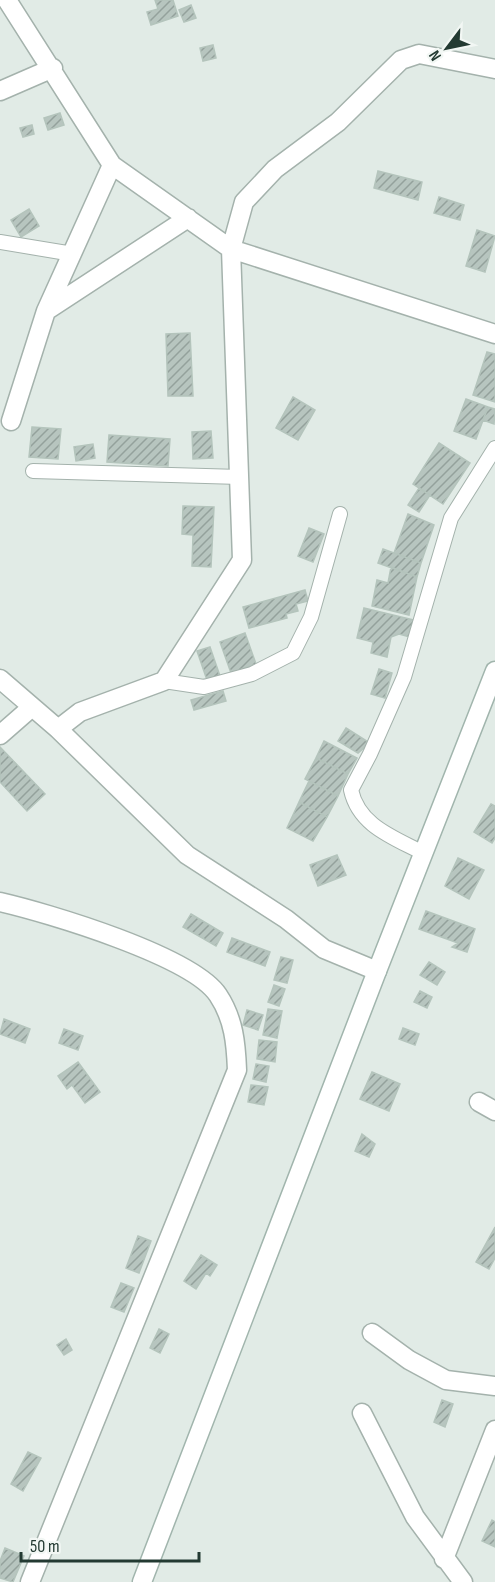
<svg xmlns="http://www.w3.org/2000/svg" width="495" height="1582" font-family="'Sofia Sans Condensed',sans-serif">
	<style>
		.building { fill: url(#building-hatch); stroke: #b4c4bc; stroke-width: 1.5 }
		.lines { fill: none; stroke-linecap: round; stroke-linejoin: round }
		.lane-casing { stroke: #a4b2ac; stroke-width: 16 }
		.street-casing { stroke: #a4b2ac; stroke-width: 21 }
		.secondary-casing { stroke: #a1b5ad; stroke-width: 21 }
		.lane { stroke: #fff; stroke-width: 14 }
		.street { stroke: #fff; stroke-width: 18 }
		.secondary { stroke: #fff; stroke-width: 18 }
	</style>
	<defs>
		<pattern id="building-hatch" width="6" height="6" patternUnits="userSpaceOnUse" patternTransform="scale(1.5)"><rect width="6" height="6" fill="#b7c5bf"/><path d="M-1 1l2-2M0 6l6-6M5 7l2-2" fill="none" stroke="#94a19c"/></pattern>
	</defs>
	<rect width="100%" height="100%" fill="#e1ebe6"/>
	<path class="building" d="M155,0H173L178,16L151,25L147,12L158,9Z
		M191,5L196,18L184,22L179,10Z
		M213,45L216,58L203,61L200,48Z
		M60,113L64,125L48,130L44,118Z
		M32,125L34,134L23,137L20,128Z
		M378,171L422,182L418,200L374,188Z
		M439,197L464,205L460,220L434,213Z
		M29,209L39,226L21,237L11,220Z
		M477,230L495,236L485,272L466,266Z
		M190,333L193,396H168L166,334Z
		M487,352L495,354V402L473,395Z
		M293,397L315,410L298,440L276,428Z
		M466,399L488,407L476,439L454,431Z
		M488,407L495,409L494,424L483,420Z
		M32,427L61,429L58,459L29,457Z
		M211,431L213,458L193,459L192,432Z
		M109,435L170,439L168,466L107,462Z
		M439,443L470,463L443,504L413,484Z
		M93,444L95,458L76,461L74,447Z
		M419,488L430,495L419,512L408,505Z
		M183,506L214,507L211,567L192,566L193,535L182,534Z
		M408,514L434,525L421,563L394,553Z
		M309,528L324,534L313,562L298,556Z
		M383,549L421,563L417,577L378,563Z
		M391,567L417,577L409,615L372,606L377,580L388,583Z
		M305,590L308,601L296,604L298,611L286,614L287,618L249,628L243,607Z
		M364,608L414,620L410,637L399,634L391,637L387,657L371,653L373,642L357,638Z
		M245,633L256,664L231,673L220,642Z
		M210,647L220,676L207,680L197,651Z
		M379,669L392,673L385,698L371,694Z
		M223,691L226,701L194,710L191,700Z
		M346,728L370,743L358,753L338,741Z
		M324,741L357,758L348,774L316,758Z
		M0,747L45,794L27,811L0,782Z
		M316,758L348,774L338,796L305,779Z
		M309,781L338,796L327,817L299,802Z
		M299,802L327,817L313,841L287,828Z
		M491,804L495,806V838L492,843L474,832Z
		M337,855L346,875L318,886L310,865Z
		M458,858L484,870L469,899L445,886Z
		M426,911L475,929L467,952L452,947L458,943L419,929Z
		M191,914L223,933L216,946L183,927Z
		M232,938L270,952L265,966L227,952Z
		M281,957L293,960L287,983L274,980Z
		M429,962L445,972L437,985L420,975Z
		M274,985L285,989L279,1006L268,1002Z
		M420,991L432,997L427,1008L414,1002Z
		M268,1009L282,1011L277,1038L263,1035Z
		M247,1010L263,1015L258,1030L243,1025Z
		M4,1019L30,1029L25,1043L0,1034Z
		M403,1028L419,1034L415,1045L399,1039Z
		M64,1029L83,1036L78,1050L59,1043Z
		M259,1040L277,1042L275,1062L257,1059Z
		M78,1062L100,1092L85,1103L72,1085L67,1089L58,1076Z
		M256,1064L269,1066L266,1082L253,1079Z
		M372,1072L400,1084L389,1111L360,1099Z
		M251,1085L268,1087L264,1105L248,1102Z
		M362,1134L375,1144L369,1157L355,1151Z
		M495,1227V1258L489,1269L476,1262Z
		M138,1236L151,1241L139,1273L126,1268Z
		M201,1255L217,1265L210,1276L206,1273L196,1289L184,1281Z
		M121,1283L134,1288L124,1312L111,1307Z
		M159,1329L169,1334L160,1353L150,1348Z
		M66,1339L72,1350L64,1355L57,1345Z
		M442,1400L453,1404L445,1427L434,1422Z
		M28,1452L41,1458L23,1491L11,1484Z
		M492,1520L495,1522V1547L482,1541Z
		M5,1548L24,1556L13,1582L0,1578V1561Z"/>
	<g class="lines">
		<defs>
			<path id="lane" d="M0,242L73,254
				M33,471L240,477
				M164,681L204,687L252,674L293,653L311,617L340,514
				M423,853C393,837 359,826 351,790L370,754L404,677L451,518L495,448"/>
			<path id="street" d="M7,0L112,165L231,249L495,334
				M0,91L53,68
				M46,311L112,165
				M11,421L46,311L188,218
				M0,679L58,729L187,855L286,919L324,949L377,971
				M58,729L80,712L164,681L242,560L231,249L244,202L275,169L338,122L401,60L419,54L495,69
				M0,735L32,707
				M0,902C48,913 192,956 218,995C234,1019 236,1044 237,1070L30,1582
				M479,1102L495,1111
				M372,1333L409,1360L446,1380L495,1386
				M362,1413L415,1517L463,1582
				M444,1559L495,1430"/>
			<path id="secondary" d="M142,1582L377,971L495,671"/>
		</defs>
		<use href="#lane" class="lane-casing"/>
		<use href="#street" class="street-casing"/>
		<use href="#secondary" class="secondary-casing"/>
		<use href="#lane" class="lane"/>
		<use href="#street" class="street"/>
		<use href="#secondary" class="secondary"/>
	</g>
	<g transform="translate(447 48) rotate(238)" stroke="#f2f7f4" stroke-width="4.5" paint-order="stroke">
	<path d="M0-4.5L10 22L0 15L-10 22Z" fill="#233a32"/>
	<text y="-9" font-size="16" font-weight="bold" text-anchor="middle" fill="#233a32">N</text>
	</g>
	<path d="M21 1552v9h178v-9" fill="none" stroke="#233a32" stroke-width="3"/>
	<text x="30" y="1552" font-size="18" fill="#233a32" stroke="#f2f7f4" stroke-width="4.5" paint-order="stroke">50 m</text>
</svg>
